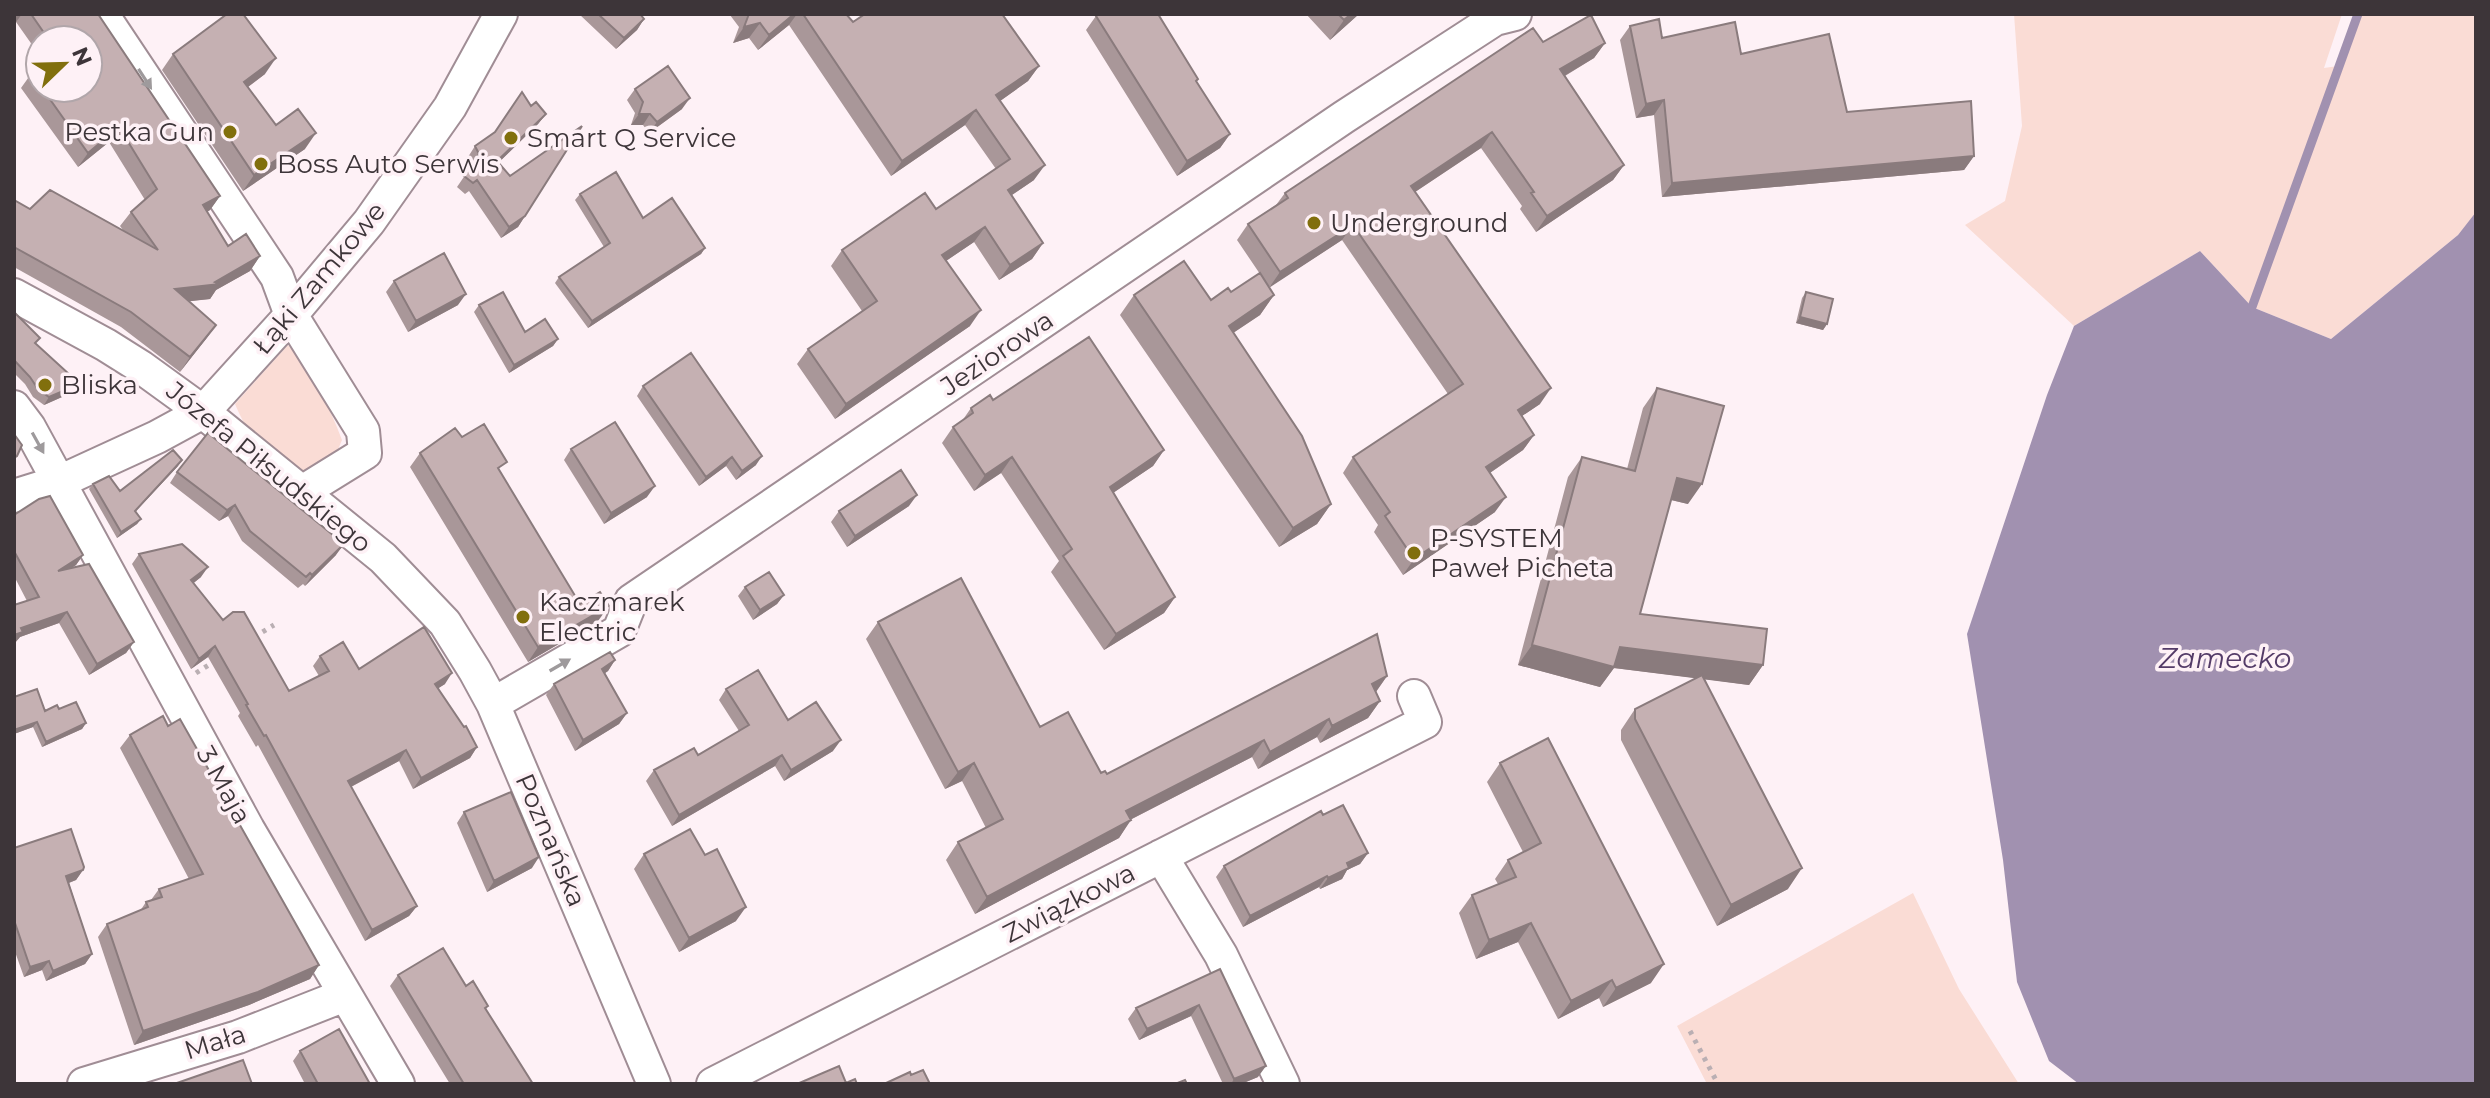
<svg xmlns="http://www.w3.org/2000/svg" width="2490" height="1098" font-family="Montserrat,sans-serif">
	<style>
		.green { fill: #fadcd5 }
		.water { fill: #a191b0 }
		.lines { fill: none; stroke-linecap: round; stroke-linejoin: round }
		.stream { stroke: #a191b0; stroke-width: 9 }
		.minor-casing { stroke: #a08d95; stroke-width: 36 }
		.path { stroke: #baafb3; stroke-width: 5; stroke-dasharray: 4 6; stroke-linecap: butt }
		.minor { stroke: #fff; stroke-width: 32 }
		.wall { fill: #a99799 }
		.shaded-wall { fill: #8a7b7d }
		.building { fill: #c5b0b2; stroke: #8a7b7d; stroke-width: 2 }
		.oneway { fill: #9e9a9c }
		.poi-dot { fill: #816f0d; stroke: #fef1f6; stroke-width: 3 }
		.labels { text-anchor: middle; stroke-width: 7; stroke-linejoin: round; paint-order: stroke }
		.poi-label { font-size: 26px; fill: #3d3539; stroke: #fef1f6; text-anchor: start }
		.street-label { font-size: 26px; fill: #3d3539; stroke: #fef1f6 }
		.water-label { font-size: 28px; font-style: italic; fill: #543b68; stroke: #fef1f6 }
	</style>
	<rect width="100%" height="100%" fill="#fef1f6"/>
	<path class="green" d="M2014,14H2342L2324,68L2338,66L2358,14H2476V213L2458,235L2331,339L2252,307L2200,251L2074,326L1965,225L2005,201L2022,126Z
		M288,345C312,373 329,405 342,440L334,459L304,471C269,453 251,443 235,404Z
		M1913,893L1959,989L2019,1084H1707L1677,1026Z"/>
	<path class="water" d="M2476,212V1084H2079L2049,1061L2017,982L2003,860L1967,634L2047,395L2074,326L2200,251L2252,307L2331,339L2458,235Z"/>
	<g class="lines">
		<path class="stream" d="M2252,307L2358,14"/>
		<defs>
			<path id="minor" d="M102,14L277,277L291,315L363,431L365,453L302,492
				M14,295L106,345L141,367L203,412L383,558L445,623L475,671L493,704L654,1084
				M14,407L29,427L248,829L398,1084
				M14,496L59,482L157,437L203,412L291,315L369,222L450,107L501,14
				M493,704L619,631L631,601L1344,117L1495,19L1515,14
				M1161,856L1221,955L1283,1084
				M84,1084L238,1037L345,995
				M713,1084L1425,722L1414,696"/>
		</defs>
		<use href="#minor" class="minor-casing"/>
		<path class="path" d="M254,637L274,625
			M196,673L215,661
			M1690,1031L1718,1084"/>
		<use href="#minor" class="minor"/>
	</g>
	<path class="wall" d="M14,14H98L220,196L210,210L207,212L228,246L260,256L250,271L216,290L210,299L189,301L216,325L180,372L121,327L14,267V200L30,209L123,230L120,226L131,212L145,200L109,142L78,167L21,88L31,74L40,65V88H88V40H40V56L16,22H14Z
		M579,14H642L641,16L644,19L637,30L616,49Z
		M731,14H846L853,22L1039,66L1028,81L1000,101L1034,180L1012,195L1043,243L1032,259L999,280L974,242L946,261L970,326L835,419L797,364L808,349L862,311L831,266L842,250L936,209L996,169L965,125L891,176L789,25L758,50L749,38L733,43L739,27L730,15Z
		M1306,14H1359L1330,40Z
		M1096,16L1196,82L1230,134L1220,148L1177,176L1086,30Z
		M1630,26L1662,38L1741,54L1847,112L1974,156L1964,170L1662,197L1654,115L1636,118L1620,40Z
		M1543,42L1605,43L1594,58L1565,76L1624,165L1613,180L1536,232L1520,209L1522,206L1481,148L1415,192L1540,404L1522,416L1534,435L1523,450L1490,473L1495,512L1403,575L1374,532L1378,525L1343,473L1353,457L1448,394L1342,240L1269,287L1274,295L1260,315L1233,333L1331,504L1317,524L1279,547L1120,315L1134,295L1211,300L1231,292L1260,274L1237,240L1248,224L1276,205L1285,193Z
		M173,54L265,74L248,87L276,125L305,149L243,191L162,70Z
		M635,89L682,109L649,133L643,125H631L635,113L627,100Z
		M531,106L546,114L538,124L498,163L525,216L518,227L501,238L469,191L465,194L457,187L472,165L468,157L475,146Z
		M580,194L643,218L705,248L701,254L588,328L555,283L559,277L604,247L575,200Z
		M394,281L458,305L408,332L386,292Z
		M1806,292L1827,324L1823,330L1796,323L1802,298Z
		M479,305L525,332L558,339L553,346L509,373L474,312Z
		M14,312L36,344L62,397L44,405L33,397L25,384L14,373Z
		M643,386L756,465L736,480L726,466L699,486L637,396Z
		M1657,388L1688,504L1671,500L1640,614L1763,665L1749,685L1705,679L1788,889L1717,926L1621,740V730L1635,709L1696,678L1614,668L1600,687L1518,665L1568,477L1582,457L1627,469L1643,408Z
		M993,400L1164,450L1153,466L1113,493L1175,597L1164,613L1104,650L1051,572L1059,561L1001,473L974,491L942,443L953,427L962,421L971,408Z
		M462,437L500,472L580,604L598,621L528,662L410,467L420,453Z
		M571,449L647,497L604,524L564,460Z
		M178,466L136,511L141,519L137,524L117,538L89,489L93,484L120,491Z
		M177,472L336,555L305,586L303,584L298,588L242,541L228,516L219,521L170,483Z
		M909,506L847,547L831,522L839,511Z
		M14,515L83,555L76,565L71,568L134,642L126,653L89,675L59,623L20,637L14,644V605L27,601L14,576Z
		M139,554L201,577L193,583L223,620L289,691L319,676L313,666L320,656L359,669L445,684L438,688L477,747L470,758L413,789L399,761L351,787L417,906L409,916L365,941L258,745L256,747L238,716L240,713L208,657L191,669L132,564Z
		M745,587L784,595L777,604L753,620L738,596Z
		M878,622L1040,727L1101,773L1107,774L1387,676L1376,692L1380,701L1368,718L1320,743L1317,737L1258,769L1252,757L1130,820L1119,838L975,914L946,860L958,842L986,828L962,781L945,789L866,639Z
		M615,660L608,671L605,673L627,713L619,724L575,751L546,695L554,684Z
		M726,689L788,720L833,751L784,781L775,766L672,826L646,781L654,770L698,755L739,731L719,700Z
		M59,709L86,723L82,729L42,747L33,727L14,734L45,711Z
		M168,726L319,965L310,979L249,1005L134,1045L98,937L107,924L140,911L146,902L151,900L159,889L189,879L120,748L130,735Z
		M1500,763L1651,983L1603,1007L1599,998L1558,1019L1518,942L1476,959L1459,913L1472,895L1498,884L1495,879L1508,860L1523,852L1487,782Z
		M464,812L532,868L487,892L457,823Z
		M1323,815L1368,853L1360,864L1347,870L1342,879L1320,889L1319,887L1243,927L1216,877L1224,866Z
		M14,848L83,870L76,880L69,883L92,954L85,964L46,981L42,970L24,977L14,949Z
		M644,854L736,921L679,952L634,869Z
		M1220,969L1258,1077L1241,1084H1223L1191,1016L1139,1040L1128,1019L1136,1008Z
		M398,975L466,986L488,1006L486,1009L533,1084H450L390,986Z
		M300,1051L370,1084H305L293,1061Z"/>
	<path class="shaded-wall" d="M14,14H22L16,22H14Z
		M794,14H797L789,25L758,50L769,35Z
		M1351,14H1359L1330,40L1344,20Z
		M644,19L637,30L616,49L624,38Z
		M760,23L749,38L733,43L744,27Z
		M1605,43L1594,58L1549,85L1560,69Z
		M276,58L265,74L233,98L244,82Z
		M1039,66L1028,81L986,111L996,95Z
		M690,98L682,109L649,133L657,122Z
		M1664,100L1654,115L1636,118L1646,104Z
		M976,110L965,125L891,176L902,161Z
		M546,114L538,124L489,172L497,161Z
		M639,114H650L643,125H631Z
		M119,127L109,142L78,167L88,153Z
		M1492,132L1481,148L1400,202L1411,186Z
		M316,133L305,149L243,191L254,175Z
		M1230,134L1220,148L1177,176L1187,161Z
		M1974,156L1964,170L1662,197L1672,183Z
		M1045,165L1034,180L997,205L1008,190Z
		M1624,165L1613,180L1536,232L1547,216Z
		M220,196L210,210L192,220L203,205Z
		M525,216L518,227L501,238L509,227Z
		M1353,225L1342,240L1269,288L1280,272Z
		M985,227L974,242L931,271L942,255Z
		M1043,243L1032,259L999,280L1010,265Z
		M705,248L701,254L588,328L592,321Z
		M260,256L250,271L216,290L210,299L165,304L175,289L215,282Z
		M466,294L458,305L408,332L416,321Z
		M1274,295L1260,315L1215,345L1229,326Z
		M981,310L970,326L835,419L846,404Z
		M1800,317L1827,324L1823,330L1796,323Z
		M216,325L206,339L180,372L190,357Z
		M558,339L553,346L509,373L514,365Z
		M1551,388L1540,404L1507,426L1518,410Z
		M68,389L62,397L44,405L49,397Z
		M1534,435L1523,450L1475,483L1486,467Z
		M1164,450L1153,466L1098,503L1110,487Z
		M762,456L756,465L736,480L742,471Z
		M732,457L726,466L699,486L706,477Z
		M1012,457L1001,473L974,491L985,475Z
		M182,460L178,466L131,516L135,511Z
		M1677,478L1702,484L1688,504L1663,498Z
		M655,486L647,497L604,524L611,513Z
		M917,495L909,506L847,547L855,536Z
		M1506,497L1495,512L1403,575L1414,559Z
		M1331,504L1317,524L1279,547L1293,528Z
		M235,505L228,516L219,521L227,510Z
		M141,519L137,524L117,538L121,532Z
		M344,544L336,555L305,586L312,575Z
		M83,555L76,565L51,582L58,571Z
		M208,567L201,577L184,591L191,580Z
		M784,595L777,604L753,620L760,610Z
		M1175,597L1164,613L1104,650L1116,634Z
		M609,606L598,621L528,662L538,647Z
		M67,612L59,623L20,637L14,644V635L21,628Z
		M134,642L126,653L89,675L97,664Z
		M1532,645L1620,647L1763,665L1749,685L1614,668L1600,687L1518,665Z
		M215,646L208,657L191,669L199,659Z
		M615,660L608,671L595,680L602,669Z
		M452,673L445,684L428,695L435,684Z
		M1387,676L1375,693L1372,684Z
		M1380,701L1368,718L1320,743L1332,726Z
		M627,713L619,724L575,751L583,740Z
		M1329,719L1317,737L1258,769L1270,752Z
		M37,722L33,727L14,734V730Z
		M86,723L82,729L42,747L46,742Z
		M841,740L833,751L784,781L791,770Z
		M1264,740L1252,757L1114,828L1126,811Z
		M477,747L470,758L413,789L421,778Z
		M406,750L399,761L341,792L348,781Z
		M782,755L775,766L672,826L679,815Z
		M974,763L962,781L945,789L958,772Z
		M1131,820L1119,838L975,914L987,897Z
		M1368,853L1360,864L1347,870L1342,879L1320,889L1328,878L1347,863Z
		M539,857L532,868L487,892L494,881Z
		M1802,868L1788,889L1717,926L1731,905Z
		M83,870L76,880L60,886L66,876Z
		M1327,876L1319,887L1243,927L1250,916Z
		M417,906L409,916L365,941L372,930Z
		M746,907L736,921L679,952L689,938Z
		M1531,923L1518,942L1476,959L1489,940Z
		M92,954L85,964L46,981L53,971Z
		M49,961L42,970L24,977L30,967Z
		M1664,964L1651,983L1603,1007L1616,988Z
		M319,965L310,979L249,1005L134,1045L143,1031Z
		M1612,980L1599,998L1558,1019L1571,1001Z
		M1199,1005L1191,1016L1139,1040L1147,1029Z
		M1266,1066L1258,1077L1241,1084H1231L1234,1079Z"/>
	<path class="building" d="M31,14H98L220,196L203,205L228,246L246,234L260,256L215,282L220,284L175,289L216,325L190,357L131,312L14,247V200L30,209L50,190L158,250L131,212L157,189L119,127L88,153L42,88H88V40H49Z
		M227,14H243L276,58L244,82L276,125L298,109L316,133L254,175L173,54Z
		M598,14H640L644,19L624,38Z
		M749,14H794L769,35L760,23L744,27Z
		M803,14H846L853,22L865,14H1002L1039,66L996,95L1045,165L1008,190L1043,243L1010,265L985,227L942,255L981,310L846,404L808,349L877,301L842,250L925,193L936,209L1010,159L976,110L902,161Z
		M1099,14H1158L1198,79L1196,81L1230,134L1187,161L1096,16Z
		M1338,14H1351L1344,20Z
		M1591,15L1605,43L1560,69L1624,165L1547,216L1531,193L1534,192L1492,132L1411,186L1551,388L1518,410L1534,435L1486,467L1506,497L1414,559L1385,516L1390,512L1353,457L1463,384L1353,225L1280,272L1248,224L1288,198L1285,193L1533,28L1543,42Z
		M1659,19L1662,38L1735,22L1741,54L1829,34L1847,112L1971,101L1974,156L1672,183L1664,100L1646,104L1630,26Z
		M40,65V86L31,74Z
		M668,66L690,98L657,122L650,114H639L643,102L635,89Z
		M522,92L531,106L536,102L546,114L497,161L510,176L582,126L525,216L509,227L477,180L473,183L464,176L479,154L475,146L495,132Z
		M616,172L643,218L672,198L705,248L592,321L559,277L610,243L580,194Z
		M444,253L466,294L416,321L394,281Z
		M1184,261L1211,300L1228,288L1231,292L1260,273L1274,295L1229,326L1302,436L1331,504L1293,528L1134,295Z
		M503,292L525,332L545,319L558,339L514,365L479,305Z
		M1806,292L1833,299L1827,324L1800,317Z
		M14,312L40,338L35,343L69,374L72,381L68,389L49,397L38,389L30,377L14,360Z
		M1089,337L1164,450L1110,487L1175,597L1116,634L1063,556L1072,549L1012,457L985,475L953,427L973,413L971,408L990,395L993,400Z
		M691,353L762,456L742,471L732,457L706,477L643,386Z
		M1657,388L1724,406L1702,484L1677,478L1640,614L1767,629L1763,665L1620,647L1614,667L1532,645L1582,457L1635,471Z
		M615,422L655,486L611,513L571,449Z
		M484,424L507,462L498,468L580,604L600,592L609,606L538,647L420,453L455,428L462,437Z
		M208,433L344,544L312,575L310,573L306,577L250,531L235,505L227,510L177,472Z
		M14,434L22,445L17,456L14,458Z
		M173,450L182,460L135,511L141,519L121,532L93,484L109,476L120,491Z
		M901,470L917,495L855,536L839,511Z
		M50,496L83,555L58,571L89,564L134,642L97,664L67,612L21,628L23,632L14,635V605L39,597L14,551V515L39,499Z
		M182,544L208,567L191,580L223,620L233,612H244L289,691L329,671L320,656L343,642L359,669L424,627L452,673L435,684L464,727L466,726L477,747L421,778L406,750L348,781L417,906L372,930L266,735L264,736L246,705L248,704L215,646L199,659L139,554Z
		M769,572L784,595L760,610L745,587Z
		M961,578L1040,727L1068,712L1101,773L1105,771L1107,774L1377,634L1387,676L1372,684L1380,701L1332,726L1329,719L1270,752L1264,740L1126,811L1131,820L987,897L958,842L1003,819L974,763L958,772L878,622Z
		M610,652L615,660L602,669L627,713L583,740L554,684Z
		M758,670L788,720L816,702L841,740L791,770L782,755L679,815L654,770L694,748L698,755L749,725L726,689Z
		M1702,675L1802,868L1731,905L1635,719V709Z
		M37,689L45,711L57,705L59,709L76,702L86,723L46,742L37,722L14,730V697Z
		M163,716L168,726L180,719L319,965L258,992L143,1031L107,924L148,907L146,902L162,897L159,889L203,874L130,735Z
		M1548,738L1664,964L1616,988L1612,980L1571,1001L1531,923L1489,940L1472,895L1516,877L1508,860L1541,843L1500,763Z
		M511,792L539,857L494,881L464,812Z
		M1343,805L1368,853L1347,863L1349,868L1328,878L1327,876L1250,916L1224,866L1321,811L1323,815Z
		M71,829L84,867L83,870L66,876L92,954L53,971L49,961L30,967L14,920V848Z
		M690,829L705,855L717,849L746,907L689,938L644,854Z
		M443,948L466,986L473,981L488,1006L485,1008L533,1084H464L398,975Z
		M1220,969L1266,1066L1234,1079L1199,1005L1147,1029L1136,1008Z
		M339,1029L370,1084H318L300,1051Z
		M243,1060L252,1084H174Z
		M839,1066L846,1083L855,1079L857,1084H797Z
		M923,1070L930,1084H884L910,1072L911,1075Z
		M1185,1080L1187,1084H1175Z"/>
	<defs><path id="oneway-solid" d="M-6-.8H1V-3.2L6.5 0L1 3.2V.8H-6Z" transform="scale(2)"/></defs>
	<g class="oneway">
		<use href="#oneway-solid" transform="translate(145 79) rotate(57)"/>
		<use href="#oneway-solid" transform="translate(38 443) rotate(61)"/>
		<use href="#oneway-solid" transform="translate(560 665) rotate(-30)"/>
	</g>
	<g class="poi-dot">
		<circle cx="230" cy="132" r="8"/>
		<circle cx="511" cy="138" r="8"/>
		<circle cx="261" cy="164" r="8"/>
		<circle cx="1314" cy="223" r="8"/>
		<circle cx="45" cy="385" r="8"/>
		<circle cx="1414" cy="553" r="8"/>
		<circle cx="523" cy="617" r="8"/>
	</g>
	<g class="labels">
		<g class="poi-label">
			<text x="214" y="141" text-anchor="end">Pestka Gun</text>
			<text x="527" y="147">Smart Q Service</text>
			<text x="277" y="173">Boss Auto Serwis</text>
			<text x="1330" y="232">Underground</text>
			<text x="61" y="394">Bliska</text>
			<text x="1430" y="547">P-SYSTEM<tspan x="1430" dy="30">Paweł Picheta</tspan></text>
			<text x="539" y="611">Kaczmarek<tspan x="539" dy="30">Electric</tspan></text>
		</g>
		<g class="street-label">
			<text transform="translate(319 278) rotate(-50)" y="9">Łąki Zamkowe</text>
			<text transform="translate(997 353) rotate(-34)" y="9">Jeziorowa</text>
			<text transform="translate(269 467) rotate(39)" y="9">Józefa Piłsudskiego</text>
			<text transform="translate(224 785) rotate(61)" y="9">3 Maja</text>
			<text transform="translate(551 840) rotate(67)" y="9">Poznańska</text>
			<text transform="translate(1069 903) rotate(-27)" y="9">Związkowa</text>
			<text transform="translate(215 1042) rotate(-17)" y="9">Mała</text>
		</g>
		<g class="water-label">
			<text x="2225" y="668">Zamecko</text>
		</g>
	</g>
	<rect width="2490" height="1098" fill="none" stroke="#3d3539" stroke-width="32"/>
	<g transform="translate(64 64) rotate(67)"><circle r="38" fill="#fef1f6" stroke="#b1a6aa" stroke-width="2"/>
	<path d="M0-6L14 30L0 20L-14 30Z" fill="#816f0d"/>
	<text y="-12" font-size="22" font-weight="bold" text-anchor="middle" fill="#3d3539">N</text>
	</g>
</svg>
